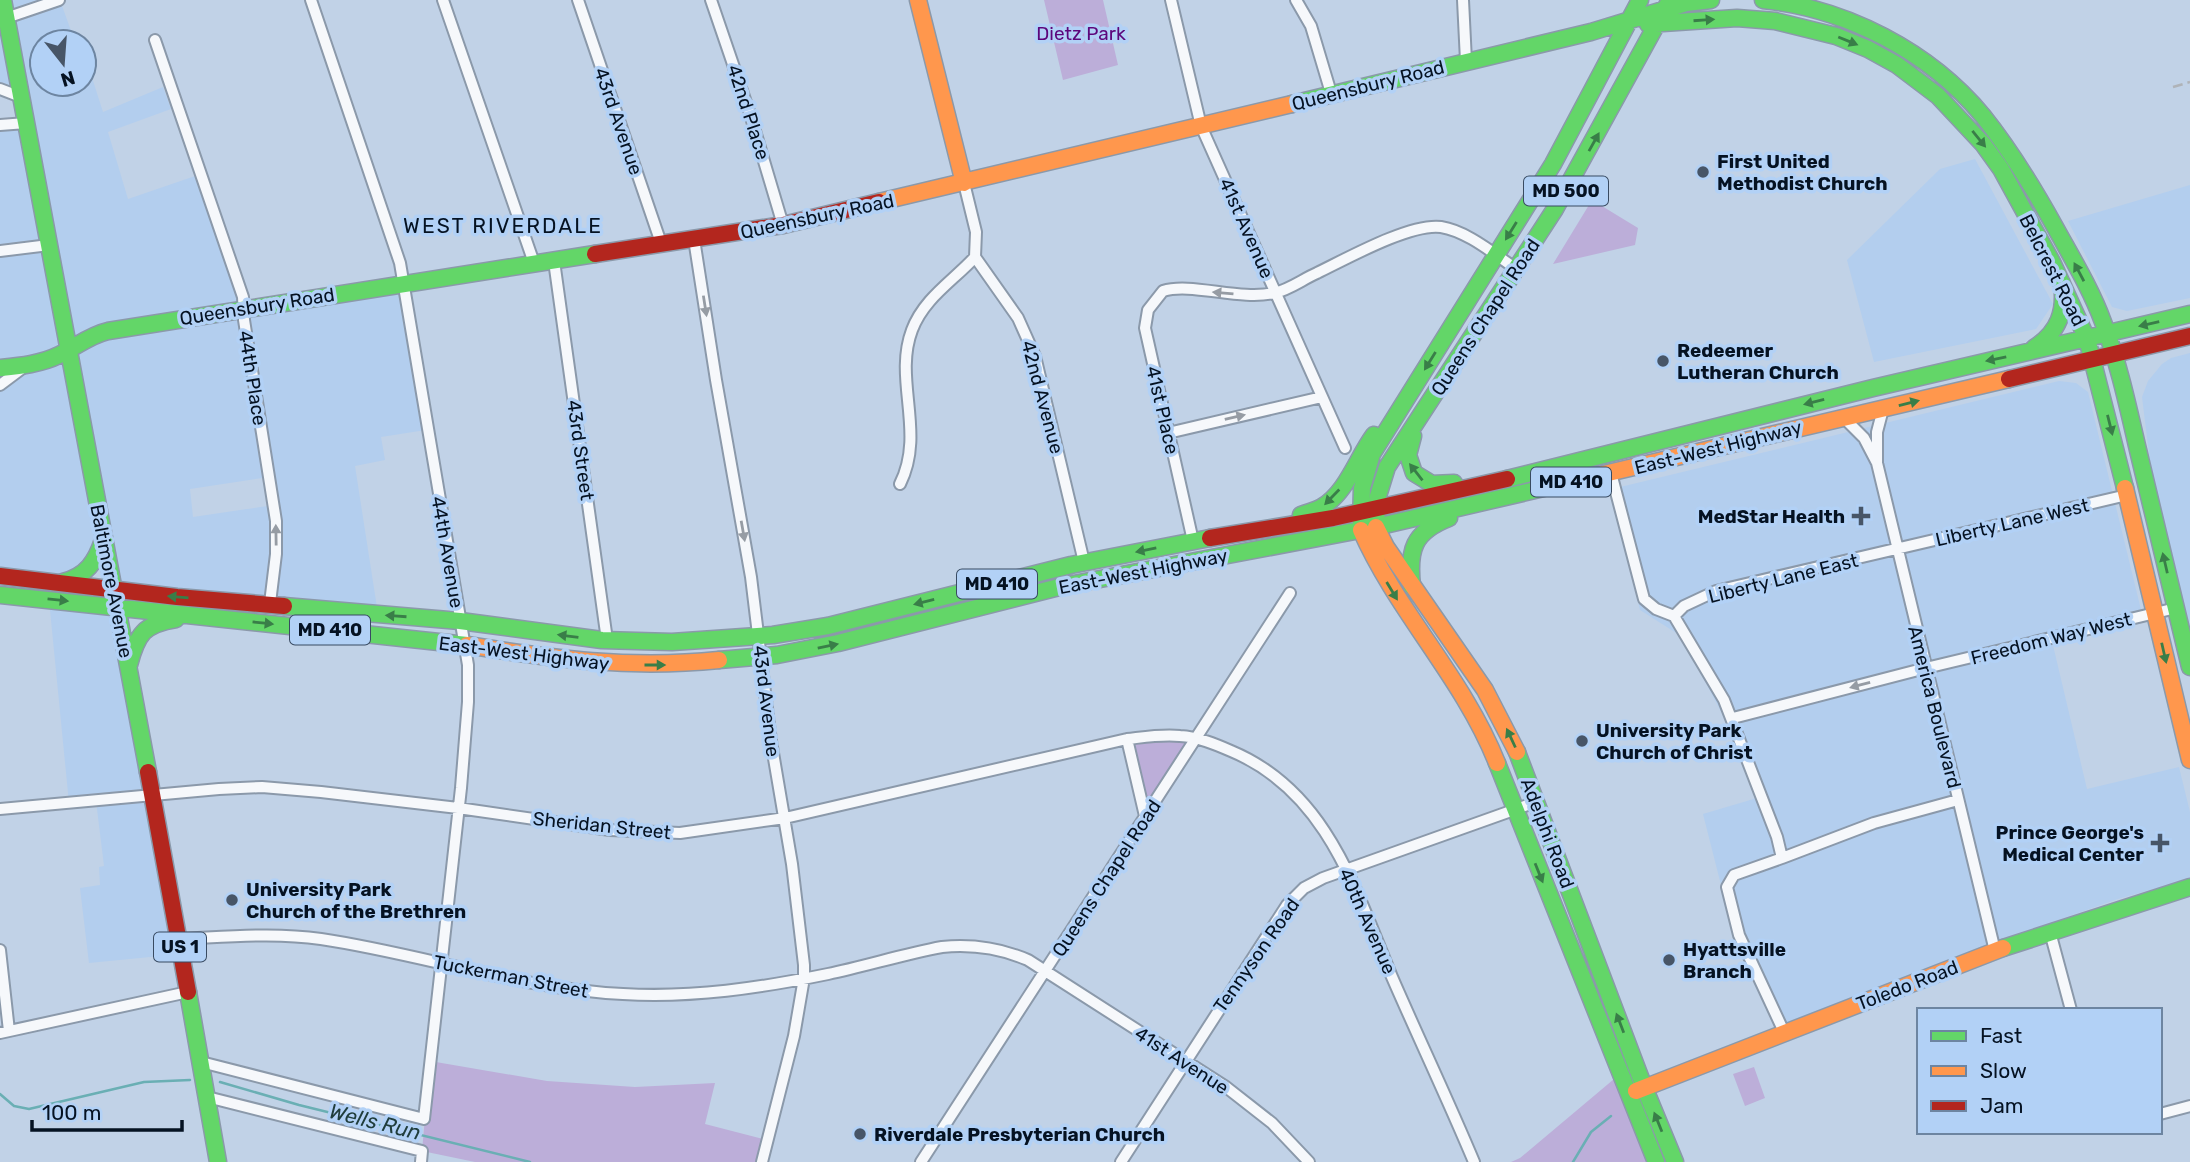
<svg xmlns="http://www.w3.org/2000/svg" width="2190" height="1162" font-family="Rubik,sans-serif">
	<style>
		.built { fill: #b3ceee; fill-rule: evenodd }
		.green { fill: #bcaed9 }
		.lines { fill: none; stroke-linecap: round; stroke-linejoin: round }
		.stream { stroke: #6aafb4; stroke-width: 2.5 }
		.street-casing { stroke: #8b99aa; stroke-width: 14 }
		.fast-casing { stroke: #8b99aa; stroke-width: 19 }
		.slow-casing { stroke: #8b99aa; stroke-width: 19 }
		.jam-casing { stroke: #8b99aa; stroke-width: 19 }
		.street { stroke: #f6f8fb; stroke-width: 10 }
		.fast { stroke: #63d668; stroke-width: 16 }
		.slow { stroke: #ff974d; stroke-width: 16 }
		.jam { stroke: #b3261e; stroke-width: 16 }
		.rail { stroke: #afb3b8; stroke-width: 2.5; stroke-dasharray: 10 5; stroke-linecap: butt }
		.oneway { fill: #397e48 }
		.oneway2 { fill: #969ca4 }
		.poi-dot { fill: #475567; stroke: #b2d1f6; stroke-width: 2.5 }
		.labels { text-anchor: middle; stroke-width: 7; stroke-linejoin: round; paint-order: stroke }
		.shield { fill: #b2d1f6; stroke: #394b62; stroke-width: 2 }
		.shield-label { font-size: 18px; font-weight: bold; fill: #051222 }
		.park-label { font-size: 19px; fill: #5c067b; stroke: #b2d1f6 }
		.street-label { font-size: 19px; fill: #051222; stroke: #b2d1f6 }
		.poi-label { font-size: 19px; font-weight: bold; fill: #051222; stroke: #b2d1f6; text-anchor: start }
		.neighbourhood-label { font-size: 21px; letter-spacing: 2px; fill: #051222; stroke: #b2d1f6 }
		.water-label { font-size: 21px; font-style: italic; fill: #203d3c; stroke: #b2d1f6 }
	</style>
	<rect width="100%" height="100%" fill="#c1d2e7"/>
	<path class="built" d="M0,0H60L75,42H42V84H84V67L88,65L103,112L163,87L171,109L108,132L128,199L201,174L243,307L403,283L426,430L381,437L385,460L355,466L378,614L113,590L104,539L81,577L0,576V125L25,123L21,97L0,89ZM269,477L274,505L193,517L190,489Z
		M1975,159L2053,304L2036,329L1874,362L1847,260L1940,169Z
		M2190,185V298L2127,311L2112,307L2068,221Z
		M2190,353V632L2151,470L2142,397L2148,381L2162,364L2171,358Z
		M2059,381L2076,383L2088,392L2143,618L2052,641L2087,789L2179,767L2190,812V879L2118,899L1979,948L1775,1028L1735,940L1703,814L1757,798L1726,721L1681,636L1640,610L1612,489Z
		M49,600L117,607L181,954L89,963L80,888L100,885L99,867L104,866L96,801L69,803Z"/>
	<path class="green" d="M1044,0H1103L1118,65L1063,80Z
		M1592,200L1638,228L1635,245L1553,264Z
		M1196,738L1145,816L1127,739Z
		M430,1061L547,1081L635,1087L715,1083L705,1124L767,1140L762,1162H475L422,1151Z
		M1754,1067L1765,1098L1745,1106L1733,1074Z
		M1620,1074L1656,1162H1511L1520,1158Z"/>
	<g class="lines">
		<path class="stream" d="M220,1082L299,1105L530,1162
			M0,1094L14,1106L29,1109L144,1082L190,1080
			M1573,1162L1591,1132L1611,1116"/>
		<defs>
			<path id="street" d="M443,0L534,263
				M578,0L661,243
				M711,0L750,114L783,225
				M1171,0L1201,126L1345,448
				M1296,0L1311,26L1331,93
				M1463,0L1466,61
				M6,18L59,0
				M155,40L243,297L244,320L276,521V554L270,603
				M0,89L21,97
				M0,125L26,123
				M964,183L976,232L975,257L1018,318L1035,356L1084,562
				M694,239L716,380L751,577L771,741L792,864L804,965V978L794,1036L762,1162
				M0,251L49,245
				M554,261L607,640
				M0,385L24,367
				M1883,409L1877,432V463L1995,951
				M1843,417L1864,438L1877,463
				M1168,433L1322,397
				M1611,473L1644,599L1656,609L1674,616L1724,700L1777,837L1782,858L1734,875L1727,887L1739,935L1784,1032
				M900,484C926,432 893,380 912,330C924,298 953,281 975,257
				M1193,541L1145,328L1148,310L1163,291C1191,282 1240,301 1274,293C1289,290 1303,279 1317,273C1346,259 1410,223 1441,227C1467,231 1494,254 1515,268
				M1674,616L1684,606L1716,591L2127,495
				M1733,718L1926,668L2176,608
				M1127,739L1145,816
				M0,809L219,789L262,787L321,792L458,808L610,830L680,833L785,818L1127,739C1145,737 1163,734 1180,736C1198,737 1215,744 1231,751C1327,791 1355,889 1392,977C1419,1039 1448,1100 1474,1162
				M1782,858L1874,823L1958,800
				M2050,932L2071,1010
				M178,939C226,937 274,932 321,939C423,954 520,989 623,994C693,998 760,988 828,974C866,966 904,954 942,947C972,944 1000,948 1028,960L1226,1087L1272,1123L1309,1162
				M0,950L9,1031
				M0,1033L188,992
				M201,1062L424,1119L461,788L468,702V665L400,263L311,0
				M207,1097L422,1151L421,1162
				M2160,1114L2190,1106
				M921,1162L1290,593
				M1121,1162L1287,905L1304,888L1323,878L1536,802"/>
			<path id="fast" d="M3,0L148,772
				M1763,0C1846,8 1930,52 1983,116C2011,151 2034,189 2055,227C2072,258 2091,289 2103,322C2119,364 2128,407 2138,450C2155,522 2173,595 2190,667
				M1648,24L1737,18L1775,21L1836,36L1868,49L1897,65L1938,96L1983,144L2001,169L2052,262L2087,339L2125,488
				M1292,104L1591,32L1686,3L1711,0
				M2034,348C2059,332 2066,311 2062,283
				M0,368C20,366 41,364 59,355C76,347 90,335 108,331L595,254
				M1413,436L1408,455L1414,473L1432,484L1454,483
				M1507,479L1873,388L2190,314
				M1301,515C1308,512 1316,511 1322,507C1347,492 1357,458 1374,435
				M1376,520L1378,496L1387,467L1555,209L1670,0
				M1361,523L1362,488L1372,454L1553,164L1640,0
				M63,582C86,576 96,562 103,540
				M1412,586C1408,550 1413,532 1449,518
				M0,595L467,645
				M284,606L460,621L602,640L672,642L773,635L828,626L1071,565L1210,538
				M719,660L777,655L838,643L1063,586L1376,527L1574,481
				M129,665C137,634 144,624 176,619
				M1517,752L1644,1087L1675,1162
				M1497,763L1656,1162
				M2003,948L2190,887
				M188,992L218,1162"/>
			<path id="slow" d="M918,0L964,183
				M879,202L1292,104
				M1574,481L2009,379
				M2125,488L2190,760
				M1376,527L1386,547L1485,690L1517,752
				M1361,530C1397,612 1464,679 1497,763
				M467,645C553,659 631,669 719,660
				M1636,1091L2003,948"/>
			<path id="jam" d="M595,254L783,225L879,202
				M2009,379L2190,336
				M1210,538L1333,518L1507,479
				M0,576L177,597L284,606
				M148,772L188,992"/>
		</defs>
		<use href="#street" class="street-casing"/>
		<use href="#fast" class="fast-casing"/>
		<use href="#slow" class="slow-casing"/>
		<use href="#jam" class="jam-casing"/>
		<use href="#street" class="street"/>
		<use href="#fast" class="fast"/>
		<use href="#slow" class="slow"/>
		<use href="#jam" class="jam"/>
		<path class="rail" d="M2173,87L2190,82"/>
	</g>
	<defs><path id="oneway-solid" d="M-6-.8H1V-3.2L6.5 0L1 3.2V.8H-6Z" transform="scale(1.75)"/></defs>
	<g class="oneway">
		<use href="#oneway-solid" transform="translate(1704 20) rotate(-4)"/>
		<use href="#oneway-solid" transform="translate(1848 41) rotate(22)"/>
		<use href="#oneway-solid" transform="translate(1979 139) rotate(51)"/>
		<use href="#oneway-solid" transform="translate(1594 142) rotate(-61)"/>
		<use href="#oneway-solid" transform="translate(1511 231) rotate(122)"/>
		<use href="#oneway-solid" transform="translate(2079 272) rotate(-118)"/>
		<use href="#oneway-solid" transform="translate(2149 324) rotate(167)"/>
		<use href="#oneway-solid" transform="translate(1996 359) rotate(168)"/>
		<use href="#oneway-solid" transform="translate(1430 361) rotate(122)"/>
		<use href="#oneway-solid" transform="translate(1814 402) rotate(166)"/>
		<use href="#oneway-solid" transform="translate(1909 403) rotate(-14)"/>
		<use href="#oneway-solid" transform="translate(2110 425) rotate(76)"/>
		<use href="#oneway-solid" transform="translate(1416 472) rotate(-128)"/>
		<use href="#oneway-solid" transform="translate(1332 497) rotate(134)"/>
		<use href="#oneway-solid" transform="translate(1146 550) rotate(169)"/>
		<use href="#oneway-solid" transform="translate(2165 563) rotate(-103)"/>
		<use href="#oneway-solid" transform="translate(1392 591) rotate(59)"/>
		<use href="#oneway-solid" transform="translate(178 597) rotate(-175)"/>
		<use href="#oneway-solid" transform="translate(58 600) rotate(6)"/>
		<use href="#oneway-solid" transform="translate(924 602) rotate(166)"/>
		<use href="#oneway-solid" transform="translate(396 616) rotate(-176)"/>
		<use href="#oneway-solid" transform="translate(263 623) rotate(6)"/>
		<use href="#oneway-solid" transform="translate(568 636) rotate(-173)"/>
		<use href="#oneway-solid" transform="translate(828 646) rotate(-12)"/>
		<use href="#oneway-solid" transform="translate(2164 653) rotate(77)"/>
		<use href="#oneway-solid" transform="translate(655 665)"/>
		<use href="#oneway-solid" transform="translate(1511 738) rotate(-115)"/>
		<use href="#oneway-solid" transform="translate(1539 873) rotate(68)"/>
		<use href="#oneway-solid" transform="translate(1620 1023) rotate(-111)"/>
		<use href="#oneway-solid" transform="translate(1658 1122) rotate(-112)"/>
	</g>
	<g class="oneway2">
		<use href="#oneway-solid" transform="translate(1223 293) rotate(-175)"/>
		<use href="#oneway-solid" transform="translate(705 306) rotate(81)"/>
		<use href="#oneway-solid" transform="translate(1235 417) rotate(-13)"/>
		<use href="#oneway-solid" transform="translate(743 531) rotate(80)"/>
		<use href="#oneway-solid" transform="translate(276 535) rotate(-91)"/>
		<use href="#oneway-solid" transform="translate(1860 685) rotate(165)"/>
	</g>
	<g class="poi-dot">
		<circle cx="1703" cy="172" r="7"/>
		<circle cx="1663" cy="361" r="7"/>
		<path d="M1857.5 505.5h7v7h7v7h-7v7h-7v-7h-7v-7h7z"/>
		<circle cx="1582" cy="741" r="7"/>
		<path d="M2156.5 832.5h7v7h7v7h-7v7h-7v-7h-7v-7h7z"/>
		<circle cx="232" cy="900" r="7"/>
		<circle cx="1669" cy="960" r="7"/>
		<circle cx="860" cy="1134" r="7"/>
	</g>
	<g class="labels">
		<g class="shield">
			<rect x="1524" y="176.5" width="84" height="29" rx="5"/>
			<rect x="1531" y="467.5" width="80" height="29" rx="5"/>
			<rect x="957" y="569.5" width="80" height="29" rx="5"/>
			<rect x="290" y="615.5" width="80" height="29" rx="5"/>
			<rect x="154" y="932.5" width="52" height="29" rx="5"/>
		</g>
		<g class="shield-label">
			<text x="1566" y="197">MD 500</text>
			<text x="1571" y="488">MD 410</text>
			<text x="997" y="590">MD 410</text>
			<text x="330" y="636">MD 410</text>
			<text x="180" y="953">US 1</text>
		</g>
		<g class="park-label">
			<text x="1081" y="40">Dietz Park</text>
		</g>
		<g class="street-label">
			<text transform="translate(1368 85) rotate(-14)" y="7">Queensbury Road</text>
			<text transform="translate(749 112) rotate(72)" y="7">42nd Place</text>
			<text transform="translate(619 121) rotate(71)" y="7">43rd Avenue</text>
			<text transform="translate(817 216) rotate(-12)" y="7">Queensbury Road</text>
			<text transform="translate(1247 228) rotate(66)" y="7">41st Avenue</text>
			<text transform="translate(2053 270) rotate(63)" y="7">Belcrest Road</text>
			<text transform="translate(257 306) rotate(-9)" y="7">Queensbury Road</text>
			<text transform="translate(1485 317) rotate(-57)" y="7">Queens Chapel Road</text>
			<text transform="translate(253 378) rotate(81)" y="7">44th Place</text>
			<text transform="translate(1043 397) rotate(75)" y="7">42nd Avenue</text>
			<text transform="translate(1163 410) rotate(77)" y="7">41st Place</text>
			<text transform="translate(1718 447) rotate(-14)" y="7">East-West Highway</text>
			<text transform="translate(581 450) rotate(82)" y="7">43rd Street</text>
			<text transform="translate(2012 522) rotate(-13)" y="7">Liberty Lane West</text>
			<text transform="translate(448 552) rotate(80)" y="7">44th Avenue</text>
			<text transform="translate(1143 571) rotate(-11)" y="7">East-West Highway</text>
			<text transform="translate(1783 578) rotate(-14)" y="7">Liberty Lane East</text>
			<text transform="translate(112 581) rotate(79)" y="7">Baltimore Avenue</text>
			<text transform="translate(2051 638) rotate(-14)" y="7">Freedom Way West</text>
			<text transform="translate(524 653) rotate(7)" y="7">East-West Highway</text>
			<text transform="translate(767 701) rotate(83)" y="7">43rd Avenue</text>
			<text transform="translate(1935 707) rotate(76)" y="7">America Boulevard</text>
			<text transform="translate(602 825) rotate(6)" y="7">Sheridan Street</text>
			<text transform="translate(1548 833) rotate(69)" y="7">Adelphi Road</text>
			<text transform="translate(1106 878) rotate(-57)" y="7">Queens Chapel Road</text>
			<text transform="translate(1368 921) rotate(66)" y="7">40th Avenue</text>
			<text transform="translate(1256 955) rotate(-55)" y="7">Tennyson Road</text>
			<text transform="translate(511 976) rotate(11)" y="7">Tuckerman Street</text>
			<text transform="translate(1907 985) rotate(-21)" y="7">Toledo Road</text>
			<text transform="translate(1182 1060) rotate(33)" y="7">41st Avenue</text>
		</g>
		<g class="poi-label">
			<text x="1717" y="168">First United<tspan x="1717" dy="22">Methodist Church</tspan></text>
			<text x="1677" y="357">Redeemer<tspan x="1677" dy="22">Lutheran Church</tspan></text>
			<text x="1845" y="523" text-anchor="end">MedStar Health</text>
			<text x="1596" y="737">University Park<tspan x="1596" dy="22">Church of Christ</tspan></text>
			<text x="2144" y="839" text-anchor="end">Prince George's<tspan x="2144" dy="22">Medical Center</tspan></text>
			<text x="246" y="896">University Park<tspan x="246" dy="22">Church of the Brethren</tspan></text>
			<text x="1683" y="956">Hyattsville<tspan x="1683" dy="22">Branch</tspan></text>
			<text x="874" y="1141">Riverdale Presbyterian Church</text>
		</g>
		<g class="neighbourhood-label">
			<text x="503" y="233">WEST RIVERDALE</text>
		</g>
		<g class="water-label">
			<text transform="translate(375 1122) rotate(14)" y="7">Wells Run</text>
		</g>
	</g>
	<rect x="1917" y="1008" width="245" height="126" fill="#b2d1f6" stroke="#6d85a1" stroke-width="2"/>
	<rect x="1931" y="1031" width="35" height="10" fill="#63d668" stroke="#6d85a1" stroke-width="2"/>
	<text x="1980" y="1043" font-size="21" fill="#051222">Fast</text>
	<rect x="1931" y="1066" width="35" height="10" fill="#ff974d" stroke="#6d85a1" stroke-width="2"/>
	<text x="1980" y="1078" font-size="21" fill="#051222">Slow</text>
	<rect x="1931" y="1101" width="35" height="10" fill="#b3261e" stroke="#6d85a1" stroke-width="2"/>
	<text x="1980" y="1113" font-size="21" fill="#051222">Jam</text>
	<g transform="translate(63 63) rotate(163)"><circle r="33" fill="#b2d1f6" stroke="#6d85a1" stroke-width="2"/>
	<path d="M0-5L12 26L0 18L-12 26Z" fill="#475567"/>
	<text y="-10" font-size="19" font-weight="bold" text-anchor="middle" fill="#051222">N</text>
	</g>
	<path d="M32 1120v10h150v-10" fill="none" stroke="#051222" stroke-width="3.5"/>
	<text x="42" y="1120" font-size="21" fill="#051222" stroke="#b2d1f6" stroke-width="5" paint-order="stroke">100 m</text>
</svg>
